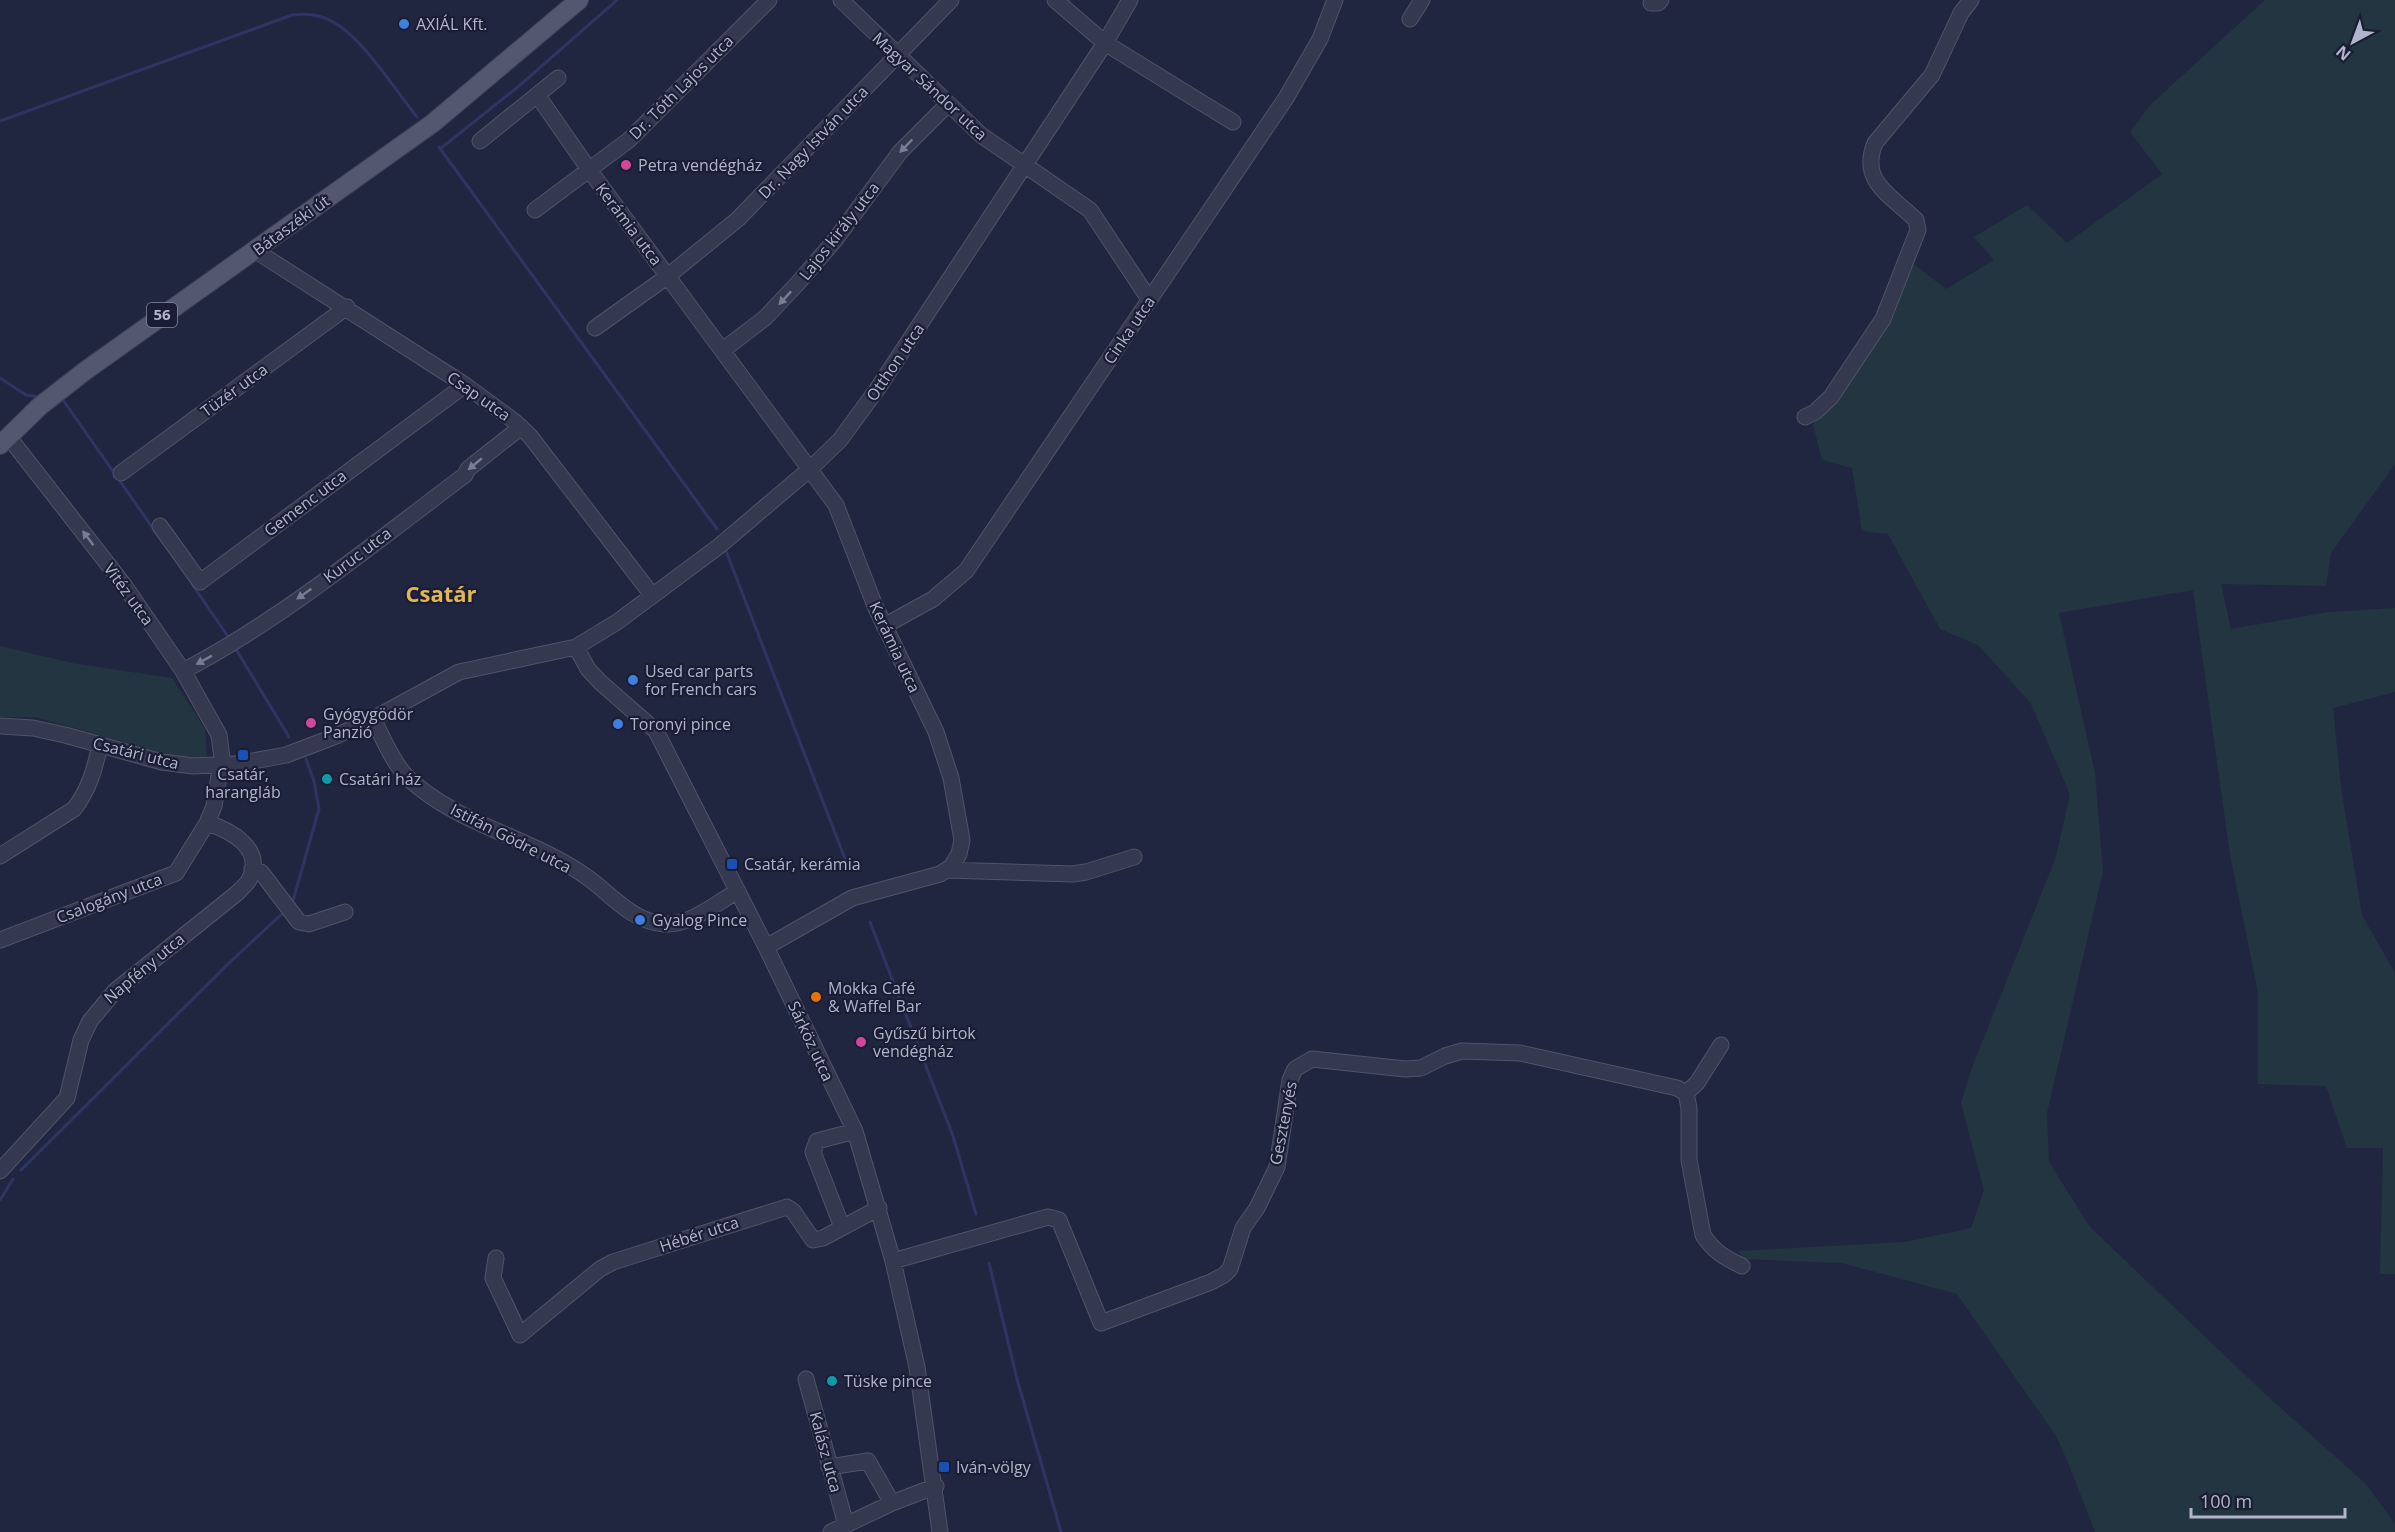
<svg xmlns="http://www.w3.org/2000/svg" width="2395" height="1532" font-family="'Open Sans',sans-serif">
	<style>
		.green { fill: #233540 }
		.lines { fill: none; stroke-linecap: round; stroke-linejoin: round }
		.stream { stroke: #2e3562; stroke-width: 3 }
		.minor-casing { stroke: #50546a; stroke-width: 17 }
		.major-casing { stroke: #3e4258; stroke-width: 20 }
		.minor { stroke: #35394f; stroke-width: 15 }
		.major { stroke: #535870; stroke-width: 18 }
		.oneway { fill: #797d93 }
		.shop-dot { fill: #3f7fe0; stroke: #1a1e34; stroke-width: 2 }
		.hotel-dot { fill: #d1479c; stroke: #1a1e34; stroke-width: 2 }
		.transit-dot { fill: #1a4fb4; stroke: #1a1e34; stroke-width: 2 }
		.culture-dot { fill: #0f9aa8; stroke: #1a1e34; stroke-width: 2 }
		.food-dot { fill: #e8710a; stroke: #1a1e34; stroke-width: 2 }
		.labels { text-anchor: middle; stroke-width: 4.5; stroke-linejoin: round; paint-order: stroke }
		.shield { fill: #1a1e34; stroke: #84879d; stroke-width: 1.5 }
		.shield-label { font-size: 15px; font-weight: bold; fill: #b1b4ca }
		.poi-label { font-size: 16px; fill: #b1b4ca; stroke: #1a1e34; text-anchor: start }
		.street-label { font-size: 16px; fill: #b1b4ca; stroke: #1a1e34 }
		.district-label { font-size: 22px; font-weight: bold; fill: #e0b657; stroke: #1a1e34 }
	</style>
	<rect width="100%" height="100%" fill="#212640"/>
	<path class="green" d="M2265,0H2395V464L2331,553L2326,586L2221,584L2231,629L2329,612L2395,608V692L2333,708L2341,787L2362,915L2395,973V1274H2380L2383,1148H2347L2326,1086L2258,1084V992L2230,855L2193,590L2059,613L2095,773L2103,871L2047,1113L2049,1162L2090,1227L2264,1393L2366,1484L2395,1524V1532H2095L2069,1465L2056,1436L1957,1294L1842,1263L1743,1259L1738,1251L1905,1242L1971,1228L1984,1190L1961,1103L1973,1065L2056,857L2070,794L2030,702L1978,645L1940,629L1888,534L1862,531L1852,468L1822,460L1813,424L1878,340L1914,264L1946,289L1994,260L1974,237L2027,205L2067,243L2162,174L2130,132L2149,106Z
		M0,646L72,663L172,678L205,729L207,761L170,755L36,717H0Z"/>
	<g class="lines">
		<path class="stream" d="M1068,0H1069
			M0,121L292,15C307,13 320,14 333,22C363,38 395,90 417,117
			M439,147L717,529
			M440,149L519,86L617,0
			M0,378L26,395L40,397
			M63,400L164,544
			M726,551L849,869
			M192,584L229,638
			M234,646L289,737
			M292,904L319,809L314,781L306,759
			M870,922L953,1136L976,1214
			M21,1170L229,963L284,912
			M0,1200L13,1179
			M989,1263L1017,1379L1061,1532"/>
		<defs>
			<path id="minor" d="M841,0L981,135L1090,210L1149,299
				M1055,0L1105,43L1233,122
				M1651,3H1658L1661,0
				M1410,19L1422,0
				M538,96L590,171L836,505L875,606L936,732L951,778L962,840L959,854L951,867L940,874L852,898L766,947
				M480,141L558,78
				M535,210L629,140L769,0
				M256,251L465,385L514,421L530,436L652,595
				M595,328L668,276L738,219L951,0
				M723,350L765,318L798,283L835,240L900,152L948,104
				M1805,417L1815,412L1831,397L1883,319L1918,230L1916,220C1892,196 1859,182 1875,143L1932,75L1961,13L1971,0
				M121,473L347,307
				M160,526L200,582L465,385
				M884,626L933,599L966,571L1286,98L1320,39L1335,0
				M576,647L588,669L600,682L656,731L766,947L855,1131L893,1261L917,1367L940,1532
				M183,671C284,618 374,543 465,475L468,469L521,427
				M373,719C383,738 393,763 408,778C459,826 535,838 591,880C613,897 634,922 664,924C690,926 716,903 738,891
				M0,726L33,728L65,735L162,762L193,766L236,764L286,755L336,736L373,719L459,672L576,647L617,622L718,547L810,469L840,440L878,388L1105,43L1130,0
				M0,856L74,809C89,790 95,768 100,745
				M252,869L261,872L299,922L309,924L345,912
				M947,870L1073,874L1086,872L1134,857
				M0,940L176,873L207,823L214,806L222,758L219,735L183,671L124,585L8,436
				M1686,1093L1697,1083L1721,1045
				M0,1171L67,1098L81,1040L90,1021L115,991L236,894C240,890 246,885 249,880C266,849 230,830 207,823
				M842,1227L813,1152L817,1141L855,1131
				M496,1258L493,1278L520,1335L600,1269L613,1262L787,1207L793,1211L813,1240L823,1238L879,1208
				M893,1261L1048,1217L1059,1220L1101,1323L1211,1282L1224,1275L1230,1269L1243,1228L1257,1208L1277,1167L1290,1080L1295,1069L1312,1059L1405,1069L1421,1068L1445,1056L1462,1051L1520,1053L1677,1088L1686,1093L1689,1108V1160L1703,1235C1713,1251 1725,1258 1742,1266
				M806,1379L846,1525
				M829,1467L868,1461L892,1503
				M831,1532L892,1503L936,1486"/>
			<path id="major" d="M0,445L40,406L85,371L433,123L579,0"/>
		</defs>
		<use href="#minor" class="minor-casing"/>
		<use href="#major" class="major-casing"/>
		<use href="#minor" class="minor"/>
		<use href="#major" class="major"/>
	</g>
	<defs><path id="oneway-solid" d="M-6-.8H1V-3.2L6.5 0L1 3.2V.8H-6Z" transform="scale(1.5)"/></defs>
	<g class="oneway">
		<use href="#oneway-solid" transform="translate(906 146) rotate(134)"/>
		<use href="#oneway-solid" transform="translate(785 298) rotate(133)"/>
		<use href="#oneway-solid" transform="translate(475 464) rotate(140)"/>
		<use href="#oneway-solid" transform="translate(88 538) rotate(-127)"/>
		<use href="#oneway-solid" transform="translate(304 594) rotate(145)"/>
		<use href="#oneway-solid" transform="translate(204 660) rotate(151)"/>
	</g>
	<g class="shop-dot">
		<circle cx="404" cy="24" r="6"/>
		<circle cx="633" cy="680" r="6"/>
		<circle cx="618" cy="724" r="6"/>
		<circle cx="640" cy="920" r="6"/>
	</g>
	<g class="hotel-dot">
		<circle cx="626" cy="165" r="6"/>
		<circle cx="311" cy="723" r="6"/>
		<circle cx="861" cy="1042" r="6"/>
	</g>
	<g class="transit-dot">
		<rect x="237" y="749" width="12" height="12" rx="3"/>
		<rect x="726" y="858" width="12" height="12" rx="3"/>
		<rect x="938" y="1461" width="12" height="12" rx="3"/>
	</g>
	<g class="culture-dot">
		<circle cx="327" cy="779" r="6"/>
		<circle cx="832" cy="1381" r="6"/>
	</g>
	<circle class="food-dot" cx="816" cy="997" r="6"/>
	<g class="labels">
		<rect class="shield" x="147" y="303" width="30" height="24" rx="4.5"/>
		<g class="shield-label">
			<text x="162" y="320">56</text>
		</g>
		<g class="poi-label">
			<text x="416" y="30">AXIÁL Kft.</text>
			<text x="638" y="171">Petra vendégház</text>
			<text x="645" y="677">Used car parts<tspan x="645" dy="18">for French cars</tspan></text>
			<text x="323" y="720">Gyógygödör<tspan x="323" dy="18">Panzió</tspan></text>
			<text x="630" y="730">Toronyi pince</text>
			<text x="243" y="780" text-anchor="middle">Csatár,<tspan x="243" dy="18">harangláb</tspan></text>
			<text x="339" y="785">Csatári ház</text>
			<text x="744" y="870">Csatár, kerámia</text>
			<text x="652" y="926">Gyalog Pince</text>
			<text x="828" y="994">Mokka Café<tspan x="828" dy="18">&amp; Waffel Bar</tspan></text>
			<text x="873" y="1039">Gyűszű birtok<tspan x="873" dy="18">vendégház</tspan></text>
			<text x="844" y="1387">Tüske pince</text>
			<text x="956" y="1473">Iván-völgy</text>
		</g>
		<g class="street-label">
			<text transform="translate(930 86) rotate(43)" y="6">Magyar Sándor utca</text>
			<text transform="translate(681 87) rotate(-45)" y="6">Dr. Tóth Lajos utca</text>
			<text transform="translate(813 142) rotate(-46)" y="6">Dr. Nagy István utca</text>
			<text transform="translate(629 224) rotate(53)" y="6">Kerámia utca</text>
			<text transform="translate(291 225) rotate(-36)" y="6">Bátaszéki út</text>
			<text transform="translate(839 231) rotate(-52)" y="6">Lajos király utca</text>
			<text transform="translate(1129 330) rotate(-56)" y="6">Cinka utca</text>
			<text transform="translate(895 362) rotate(-56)" y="6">Otthon utca</text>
			<text transform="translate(234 390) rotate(-36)" y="6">Tüzér utca</text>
			<text transform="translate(479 396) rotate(35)" y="6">Csap utca</text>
			<text transform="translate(305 503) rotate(-37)" y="6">Gemenc utca</text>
			<text transform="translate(357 555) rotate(-37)" y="6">Kuruc utca</text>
			<text transform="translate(129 594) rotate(54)" y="6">Vitéz utca</text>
			<text transform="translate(895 647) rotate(65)" y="6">Kerámia utca</text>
			<text transform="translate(136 753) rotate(14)" y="6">Csatári utca</text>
			<text transform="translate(511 838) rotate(27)" y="6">Istifán Gödre utca</text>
			<text transform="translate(109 898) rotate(-21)" y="6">Csalogány utca</text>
			<text transform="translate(144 968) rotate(-40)" y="6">Napfény utca</text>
			<text transform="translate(811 1041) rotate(65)" y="6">Sárköz utca</text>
			<text transform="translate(1283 1123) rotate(-79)" y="6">Gesztenyés</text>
			<text transform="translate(699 1234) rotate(-18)" y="6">Hébér utca</text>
			<text transform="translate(826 1452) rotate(75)" y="6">Kalász utca</text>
		</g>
		<g class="district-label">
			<text x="441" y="602">Csatár</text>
		</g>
	</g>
	<g transform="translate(2353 42) rotate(221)" stroke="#1a1e34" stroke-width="4.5" paint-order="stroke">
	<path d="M0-4.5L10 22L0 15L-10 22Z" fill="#b1b4ca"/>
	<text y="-9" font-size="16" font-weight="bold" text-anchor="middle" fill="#b1b4ca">N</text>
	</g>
	<path d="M2191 1508v9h154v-9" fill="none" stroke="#b1b4ca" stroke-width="3"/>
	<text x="2200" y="1508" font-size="18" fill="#b1b4ca" stroke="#1a1e34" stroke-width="4.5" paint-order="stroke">100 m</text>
</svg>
